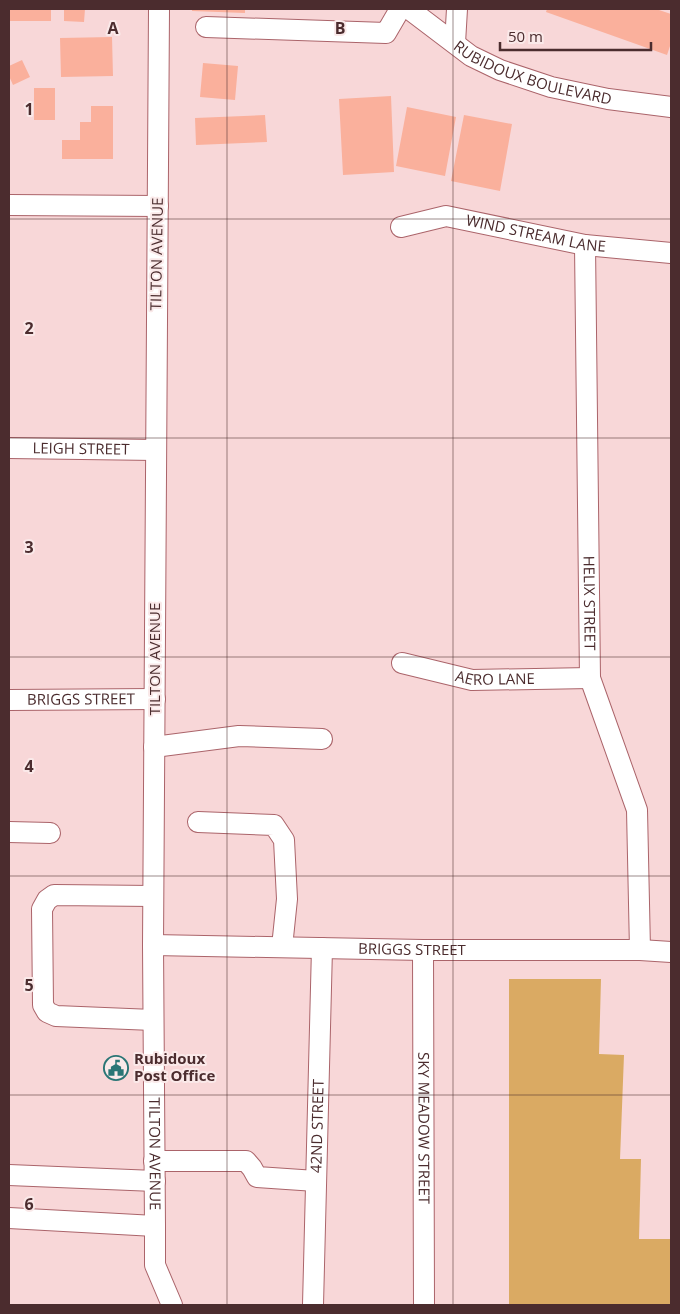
<svg xmlns="http://www.w3.org/2000/svg" width="680" height="1314" font-family="'Open Sans',sans-serif">
	<style>
		.green { fill: #daaa63 }
		.building { fill: #fab09c }
		.lines { fill: none; stroke-linecap: round; stroke-linejoin: round }
		.minor-casing { stroke: #ab646a; stroke-width: 22 }
		.minor { stroke: #fff; stroke-width: 20 }
		.grid { fill: none; stroke: #4b2c2e; stroke-width: 1; stroke-opacity: 0.55 }
		.labels { text-anchor: middle; stroke-width: 4; stroke-linejoin: round; paint-order: stroke }
		.street-label { font-size: 15px; fill: #4b2c2e; stroke: #fae9e9 }
		.poi-label { font-size: 15px; font-weight: bold; fill: #4b2c2e; stroke: #fae9e9; text-anchor: start }
		.grid-label { font-size: 16px; text-anchor: middle; font-weight: bold; fill: #4b2c2e; stroke: #fae9e9; stroke-width: 4; stroke-linejoin: round; paint-order: stroke }
	</style>
	<rect width="100%" height="100%" fill="#f8d7d8"/>
	<path class="green" d="M509,979H601L599,1054L624,1055L620,1159H641L639,1239H671V1305H509Z"/>
	<path class="building" d="M9,9H51V21H9Z
		M64,9H85L84,22L64,21Z
		M192,9H245V13L192,11Z
		M547,9H656L671,14V43L667,55L546,12Z
		M112,37L113,76L61,77L60,38Z
		M22,60L30,77L13,85L9,76V66Z
		M203,63L238,66L235,100L200,97Z
		M34,88H55V120H34Z
		M391,96L394,172L343,175L339,99Z
		M91,106H113V159H62V140H80V122H91Z
		M407,107L456,117L445,176L396,166Z
		M265,115L267,142L196,145L195,118Z
		M464,115L512,124L500,191L451,181Z"/>
	<g class="lines">
		<defs>
			<g id="minor">
				<path id="s1" d="M159,9L153,945L155,1226V1265L172,1305"/>
				<path id="s2" d="M409,9L471,56L500,70L551,87L608,99L671,107"/>
				<path d="M206,27L386,33L400,9"/>
				<path d="M455,43L457,9"/>
				<path d="M9,205L158,206"/>
				<path id="s3" d="M401,227L446,216L585,245L671,253"/>
				<path id="s4" d="M585,245L590,678L637,810L640,950"/>
				<path id="s5" d="M9,448L155,450"/>
				<path id="s6" d="M402,663L472,680L590,678"/>
				<path id="s7" d="M9,700L155,699"/>
				<path d="M154,747L239,736L322,739"/>
				<path d="M198,822L274,825L284,840L287,899L282,947"/>
				<path d="M9,832L50,833"/>
				<path d="M153,896L54,895L47,900L42,909L43,1005L47,1012L56,1016L153,1020"/>
				<path id="s8" d="M153,945L423,950H640L671,952"/>
				<path id="s9" d="M423,950L424,1305"/>
				<path d="M154,1161H246L252,1168L257,1177L316,1181"/>
				<path d="M9,1175L155,1181"/>
				<path d="M9,1218L155,1226"/>
				<path id="s10" d="M313,1305L322,948"/>
			</g>
		</defs>
		<use href="#minor" class="minor-casing"/>
		<use href="#minor" class="minor"/>
	</g>
	<path class="grid" d="M227,9V1305M453,9V1305M9,219H671M9,438H671M9,657H671M9,876H671M9,1095H671"/>
	<defs>
		<symbol id="civic-ring" viewBox="-11 -11 22 22"><circle r="9.5" fill="#fae9e9" stroke="#2a7575" stroke-width="1.5"/><path d="M-.6-6.5H3V-4.5H.6V-3L4-1V1h2V6H-6V1h2V-1L-.6-3ZM-1.2 2.5V6h2.4V2.5Z" fill="#2a7575"/></symbol>
	</defs>
	<g fill-rule="evenodd">
		<use href="#civic-ring" x="102" y="1054" width="28" height="28"/>
	</g>
	<g class="labels">
		<g class="street-label">
			<text dy="5" stroke="none"><textPath href="#s2" startOffset="142">RUBIDOUX BOULEVARD</textPath></text>
			<text dy="5" stroke="none"><textPath href="#s3" startOffset="138">WIND STREAM LANE</textPath></text>
			<text transform="translate(157 254) rotate(-89)" y="5">TILTON AVENUE</text>
			<text dy="5" stroke="none"><textPath href="#s5" startOffset="72">LEIGH STREET</textPath></text>
			<text dy="5" stroke="none"><textPath href="#s4" startOffset="358">HELIX STREET</textPath></text>
			<text transform="translate(155 659) rotate(-90)" y="5">TILTON AVENUE</text>
			<text dy="5" stroke="none"><textPath href="#s6" startOffset="95">AERO LANE</textPath></text>
			<text dy="5" stroke="none"><textPath href="#s7" startOffset="72">BRIGGS STREET</textPath></text>
			<text dy="5" stroke="none"><textPath href="#s8" startOffset="259">BRIGGS STREET</textPath></text>
			<text dy="5" stroke="none"><textPath href="#s10" startOffset="179">42ND STREET</textPath></text>
			<text dy="5" stroke="none"><textPath href="#s9" startOffset="178">SKY MEADOW STREET</textPath></text>
			<text dy="5" stroke="none"><textPath href="#s1" startOffset="1145">TILTON AVENUE</textPath></text>
		</g>
		<g class="poi-label">
			<text x="134" y="1064">Rubidoux<tspan x="134" dy="17">Post Office</tspan></text>
		</g>
	</g>
	<g class="grid-label">
		<text x="113" y="34">A</text>
		<text x="340" y="34">B</text>
		<text x="29" y="115">1</text>
		<text x="29" y="334">2</text>
		<text x="29" y="553">3</text>
		<text x="29" y="772">4</text>
		<text x="29" y="991">5</text>
		<text x="29" y="1210">6</text>
	</g>
	<rect width="680" height="1314" fill="none" stroke="#4b2c2e" stroke-width="20"/>
	<path d="M500 42v8h151v-8" fill="none" stroke="#4b2c2e" stroke-width="2.5"/>
	<text x="508" y="42" font-size="15" fill="#4b2c2e" stroke="#fae9e9" stroke-width="4" paint-order="stroke">50 m</text>
</svg>
